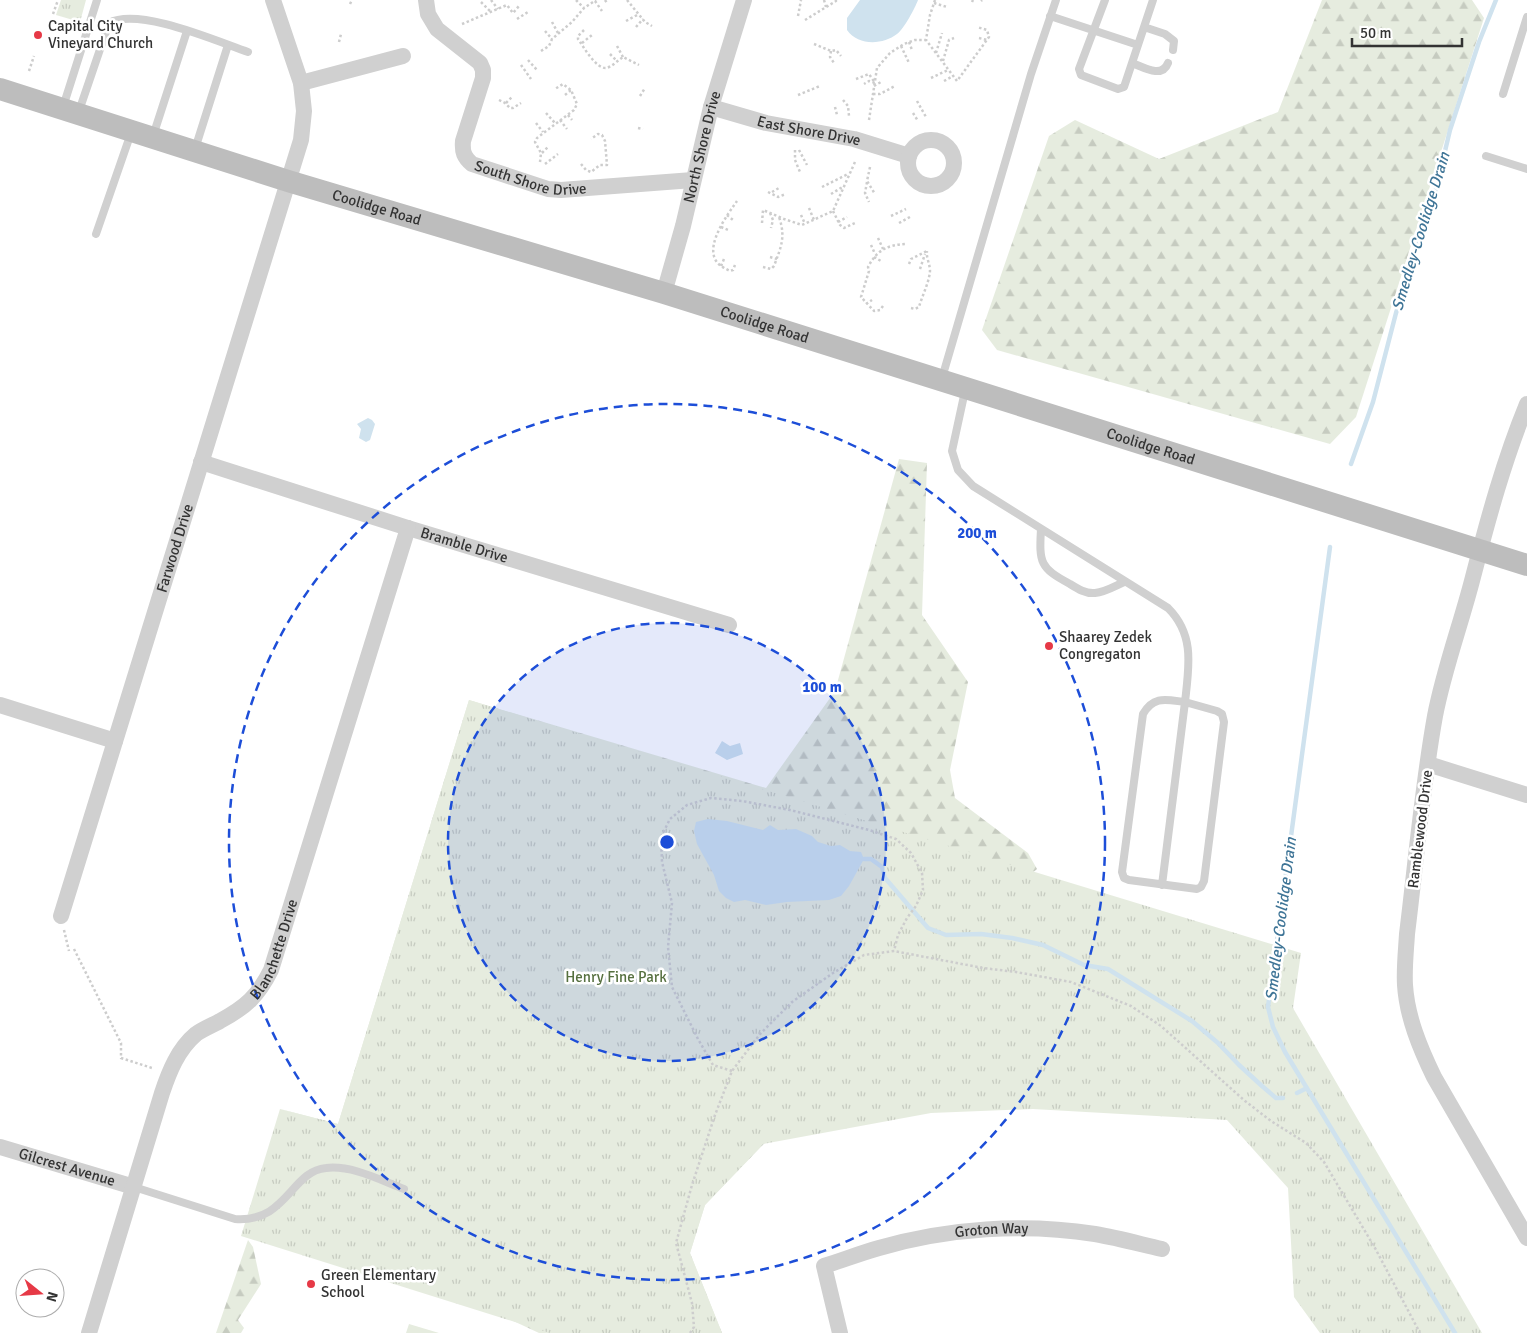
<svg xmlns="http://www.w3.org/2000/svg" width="1527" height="1333" font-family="Signika,sans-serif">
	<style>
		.forest { fill: url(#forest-firs) }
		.park { fill: url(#park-tufts) }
		.garden { fill: #e6ecdf }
		.water { fill: #cfe2ee }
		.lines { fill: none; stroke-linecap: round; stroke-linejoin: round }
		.stream { stroke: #cfe2ee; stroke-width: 4.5 }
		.path { stroke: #cdcdcd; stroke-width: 2.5; stroke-dasharray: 2.5 2.5; stroke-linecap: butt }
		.lane { stroke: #d0d0d0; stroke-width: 8 }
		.street { stroke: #d0d0d0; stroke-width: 16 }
		.secondary { stroke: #bdbdbd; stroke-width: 22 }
		.ring { fill: none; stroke: #1d4ed8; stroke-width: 2.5; stroke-dasharray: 9 6 }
		.poi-dot { fill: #e63946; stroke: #fff; stroke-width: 2 }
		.labels { text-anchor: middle; stroke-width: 5; stroke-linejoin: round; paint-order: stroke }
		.poi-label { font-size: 15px; fill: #333; stroke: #fff; text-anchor: start }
		.street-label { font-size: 15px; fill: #333; stroke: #fff }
		.park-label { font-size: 15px; fill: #56703f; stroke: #fff }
		.water-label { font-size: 16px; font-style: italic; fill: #3f7597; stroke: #fff }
		.centre { fill: #1d4ed8; stroke: #fff; stroke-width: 2.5 }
		.ring-label { font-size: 15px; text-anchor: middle; font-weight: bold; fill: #1d4ed8; stroke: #fff; stroke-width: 5; stroke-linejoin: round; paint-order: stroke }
	</style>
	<defs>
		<pattern id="forest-firs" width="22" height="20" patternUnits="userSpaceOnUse" patternTransform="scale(1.25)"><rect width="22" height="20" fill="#e6ecdf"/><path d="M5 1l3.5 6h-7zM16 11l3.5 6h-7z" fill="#c6cbc0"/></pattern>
		<pattern id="park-tufts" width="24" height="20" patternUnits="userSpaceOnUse" patternTransform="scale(1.25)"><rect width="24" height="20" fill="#e6ecdf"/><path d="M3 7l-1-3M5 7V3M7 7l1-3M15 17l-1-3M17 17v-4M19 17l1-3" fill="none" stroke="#c6cbc0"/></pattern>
	</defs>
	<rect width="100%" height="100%" fill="#fff"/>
	<path class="forest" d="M1322,0H1472L1484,18L1356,417L1330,444L997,350L982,330L1049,136L1075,120L1159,159L1278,112Z
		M899,459L927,463L922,615L968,682L950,770L955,798L1028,853L1037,869L979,920L705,1205L690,1253L722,1333H539L505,1317L460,1162L280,1109L338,1124L469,700L766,788L835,691Z
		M248,1240L253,1247L261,1284L238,1320L244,1328L241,1333H216Z"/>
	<path class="park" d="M61,0H86L80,22L56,15Z
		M469,700L1301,953L1293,1008L1482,1333H1320L1294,1297L1288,1188L1227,1120L1033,1109L931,1113L763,1144L705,1205L690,1253L722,1333H550L241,1236L280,1109L338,1124Z"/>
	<path class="garden" d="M409,1324L439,1333H406Z"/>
	<path class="water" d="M860,0H918C915,8 904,29 897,34C883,45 858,46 847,30V18Z
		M368,418L372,420L375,424L370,440L366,442L359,438L361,429L357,424Z
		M722,741L730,746L740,743L743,754L727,760L715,753Z
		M708,819L727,821L763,830L770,825L778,830L796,829L812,836L818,842L831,846L840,845L850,851L861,852L864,859L849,886L841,896L829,900L787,902L766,905L745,900L734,902L726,898L719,891L714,875L697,844L694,831L696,822Z"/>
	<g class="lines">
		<path class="stream" d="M1351,464L1373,402L1396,313L1436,189L1450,130L1479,42L1496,0
			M1330,547L1268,1007L1273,1027L1285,1052L1455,1333
			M864,859H871L882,867L885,878L928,928L946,935L981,934L1012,938L1043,945L1084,965L1108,969L1192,1021L1218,1043L1239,1065L1262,1086L1276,1098H1283
			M1297,1093L1307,1088"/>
		<path class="path" d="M491,0L498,9
			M576,0L584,8
			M605,0L607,3
			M627,0L645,22L652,26
			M824,0L826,7
			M935,0L930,15L926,40L957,81L989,37L987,30L977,27
			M595,1L602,11
			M981,1L982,0
			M481,2L491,12
			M972,2L973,0
			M934,3L947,7
			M350,4L352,0
			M53,14L58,0
			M798,16L801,0
			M517,19L528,12
			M805,20L836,1L835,0
			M626,21L639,14
			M552,22L558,33
			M462,24L507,5L513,13L519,6
			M636,27L643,19
			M584,30L578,36V39C583,46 596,69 606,68C612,67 618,60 623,57L639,65
			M545,31L552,39
			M979,38L987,40
			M339,42L341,34
			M909,42L912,50
			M582,43L592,35
			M814,44L831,51L836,50L841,56
			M617,46L623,57
			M901,46L909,63
			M541,51L549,46L552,39L572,22L584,8L596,0
			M831,51L830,57L834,63
			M936,53L942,33
			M610,54L617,61
			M528,60L537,70
			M943,61L949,40L954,38
			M521,65L531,79
			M29,71L34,56
			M931,78L948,70
			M856,79L869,74L875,83L869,81L864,84
			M944,81L953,76
			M874,86L881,82
			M873,94H880L895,86
			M565,95L571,90
			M798,95L820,86
			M640,96L645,88
			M499,100L505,103L510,108H513L521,103
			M843,100L848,106L849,116
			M917,101L926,117
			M506,103L512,97
			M835,107L837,115
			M546,113L555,123
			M913,113L918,121
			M568,115L572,120
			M560,120L567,129
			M869,120L877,68L890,53L904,44L915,40H926
			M536,123L543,132
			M638,128L643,129
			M795,150V160L800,172
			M799,150L807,165
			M542,153L548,147
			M540,162L541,153L535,142L537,138L574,110L577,104L571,90L563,84L555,89
			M545,164L558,154
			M581,164L586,170L591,172L600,165H607L605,141L602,135L598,134L591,139
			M870,167L867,181L875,194
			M867,182L865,193L869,202
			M822,187L848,174
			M768,192L778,197L786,194
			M772,192L779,188
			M831,194L844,186
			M809,208L814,220
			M833,211L840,225L844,228L855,223
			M770,213L773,220L771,228
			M727,215L733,220
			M801,215L805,224
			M891,216L906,209
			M838,222L847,217
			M762,223L763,210L784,219L802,225L833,211L855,162
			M899,223L910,217
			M721,227L728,230
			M878,238L883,249
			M871,245L875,254
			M770,257L777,259
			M874,257L881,261
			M909,264L911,259L927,251
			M735,265L733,270L730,271C724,268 718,265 715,259C707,242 728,214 737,201
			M721,266L724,259
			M763,267L771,269L774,266C781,247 786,237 779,217
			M920,269L925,254
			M866,304L872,300
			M883,306L880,310L874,311L861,297L869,271L868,267C877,250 887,245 906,244
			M911,308L915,309L919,307C922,296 929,283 930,271C930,264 926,258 927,251
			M64,930L69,951
			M74,949L121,1043V1058L152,1068
			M732,1071L713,1065L698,1039L672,987L668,947L672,903L662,862L661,837L670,819L687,805L711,798L742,801L790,810L869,830L896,839L911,853L922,873L923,890L916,906L907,918L898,935L894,951
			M690,1333L694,1327L692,1303L676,1243L692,1185L715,1115L732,1071L760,1034L792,1002L833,973L864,955L894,951L983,968L1016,972L1071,982L1131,1006L1161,1026L1245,1101L1271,1121L1306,1143L1324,1162L1375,1248L1420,1333"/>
		<path class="lane" d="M1105,0L1079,69L1081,75L1118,89L1124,87L1138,45
			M1050,16L1138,45L1153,0
			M1144,27L1165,34L1174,41L1173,50
			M1132,63C1143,67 1162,79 1168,63
			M1503,94L1527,17
			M63,107L97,0
			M79,111L109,23C139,7 216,41 248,52
			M153,136L187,31
			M195,149L228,45
			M1486,156L1527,169
			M96,234L131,133
			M942,378L1031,74L1056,0
			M965,391L952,451L958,470L973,486L1168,608C1195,635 1189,666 1185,702C1167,700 1154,695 1143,714L1122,872L1124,878L1129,880L1197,889L1201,887L1204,881L1224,722L1222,714L1217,711L1185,702L1162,885
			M1041,529C1039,563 1040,568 1070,584C1078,589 1086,594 1095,593C1105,592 1115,586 1124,582
			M134,1187L235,1219C287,1223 291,1171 326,1168C352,1165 380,1180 404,1189"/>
		<g class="street">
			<path id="s1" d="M426,0L428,14L437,29L480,63L483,70V78L463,141C462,152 464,157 472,164L548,189L561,190L693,180"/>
			<path d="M301,83L403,56"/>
			<path id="s2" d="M711,107L766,123L854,139L909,156"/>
			<circle cx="931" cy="163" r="23"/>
			<path id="s3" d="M664,293L683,226L711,107L744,0"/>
			<path d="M1527,404C1504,460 1488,519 1473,577C1461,624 1444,669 1435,716C1422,788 1416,862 1407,934C1406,951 1404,968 1405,985C1407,1017 1420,1048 1434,1077L1527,1238"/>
			<path id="s4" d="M201,462L408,528L729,625"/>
			<path d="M0,705L115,741"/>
			<path d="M1428,764L1527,795"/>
			<path id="s5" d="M61,916L301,140L304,111L301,83L273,0"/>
			<path id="s6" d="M0,1147L134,1187"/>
			<path id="s7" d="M89,1333L162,1093C169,1072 178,1049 196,1034C203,1029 213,1025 220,1021C246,1007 258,996 271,970L408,528"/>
			<path id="s8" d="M840,1333L824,1266C843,1260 861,1253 879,1248C948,1228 1024,1223 1095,1234C1118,1238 1140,1244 1162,1249"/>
		</g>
		<path class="secondary" id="s9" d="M0,89L288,181L664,293L1527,565"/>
	</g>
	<circle cx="667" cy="842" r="219" fill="#1d4ed8" fill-opacity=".12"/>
	<g class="ring">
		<circle cx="667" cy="842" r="219"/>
		<circle cx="667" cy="842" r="438"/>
	</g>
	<g class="poi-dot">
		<circle cx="38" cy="35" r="5"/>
		<circle cx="1049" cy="646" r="5"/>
		<circle cx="311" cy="1284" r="5"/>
	</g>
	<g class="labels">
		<g class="poi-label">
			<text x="48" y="31">Capital City<tspan x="48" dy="17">Vineyard Church</tspan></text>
			<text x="1059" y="642">Shaarey Zedek<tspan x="1059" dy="17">Congregaton</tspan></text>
			<text x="321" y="1280">Green Elementary<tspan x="321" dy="17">School</tspan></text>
		</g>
		<g class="street-label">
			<text dy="5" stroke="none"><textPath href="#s2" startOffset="101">East Shore Drive</textPath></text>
			<text dy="5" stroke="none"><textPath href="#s3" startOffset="151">North Shore Drive</textPath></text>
			<text dy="5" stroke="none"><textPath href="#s1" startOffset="255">South Shore Drive</textPath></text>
			<text dy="5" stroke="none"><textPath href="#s9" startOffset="395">Coolidge Road</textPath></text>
			<text dy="5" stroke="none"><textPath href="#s9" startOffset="800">Coolidge Road</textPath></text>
			<text dy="5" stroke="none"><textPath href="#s9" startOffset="1205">Coolidge Road</textPath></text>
			<text dy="5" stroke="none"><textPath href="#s4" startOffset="276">Bramble Drive</textPath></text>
			<text dy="5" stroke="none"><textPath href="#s5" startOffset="385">Farwood Drive</textPath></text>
			<text transform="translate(1420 829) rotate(-83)" y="5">Ramblewood Drive</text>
			<text dy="5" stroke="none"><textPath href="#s7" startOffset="441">Blanchette Drive</textPath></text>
			<text dy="5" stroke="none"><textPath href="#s6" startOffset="70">Gilcrest Avenue</textPath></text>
			<text dy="5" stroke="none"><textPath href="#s8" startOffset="241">Groton Way</textPath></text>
		</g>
		<g class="park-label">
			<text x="616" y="982">Henry Fine Park</text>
		</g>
		<g class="water-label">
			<text transform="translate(1420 231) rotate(-73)" y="6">Smedley-Coolidge Drain</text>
			<text transform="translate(1280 919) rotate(-83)" y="6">Smedley-Coolidge Drain</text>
		</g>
	</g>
	<circle cx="667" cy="842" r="8" class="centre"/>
	<g class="ring-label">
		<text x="977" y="538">200 m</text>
		<text x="822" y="692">100 m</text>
	</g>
	<g transform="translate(40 1293) rotate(107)"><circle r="24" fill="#ffffff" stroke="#adadad"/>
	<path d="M0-4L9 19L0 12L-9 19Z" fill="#e63946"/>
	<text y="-8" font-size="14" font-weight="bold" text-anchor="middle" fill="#333333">N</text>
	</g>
	<path d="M1352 38v8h110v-8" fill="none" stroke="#333333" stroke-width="2.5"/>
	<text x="1360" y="38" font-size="15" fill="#333333" stroke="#ffffff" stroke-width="4" paint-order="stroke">50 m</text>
</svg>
